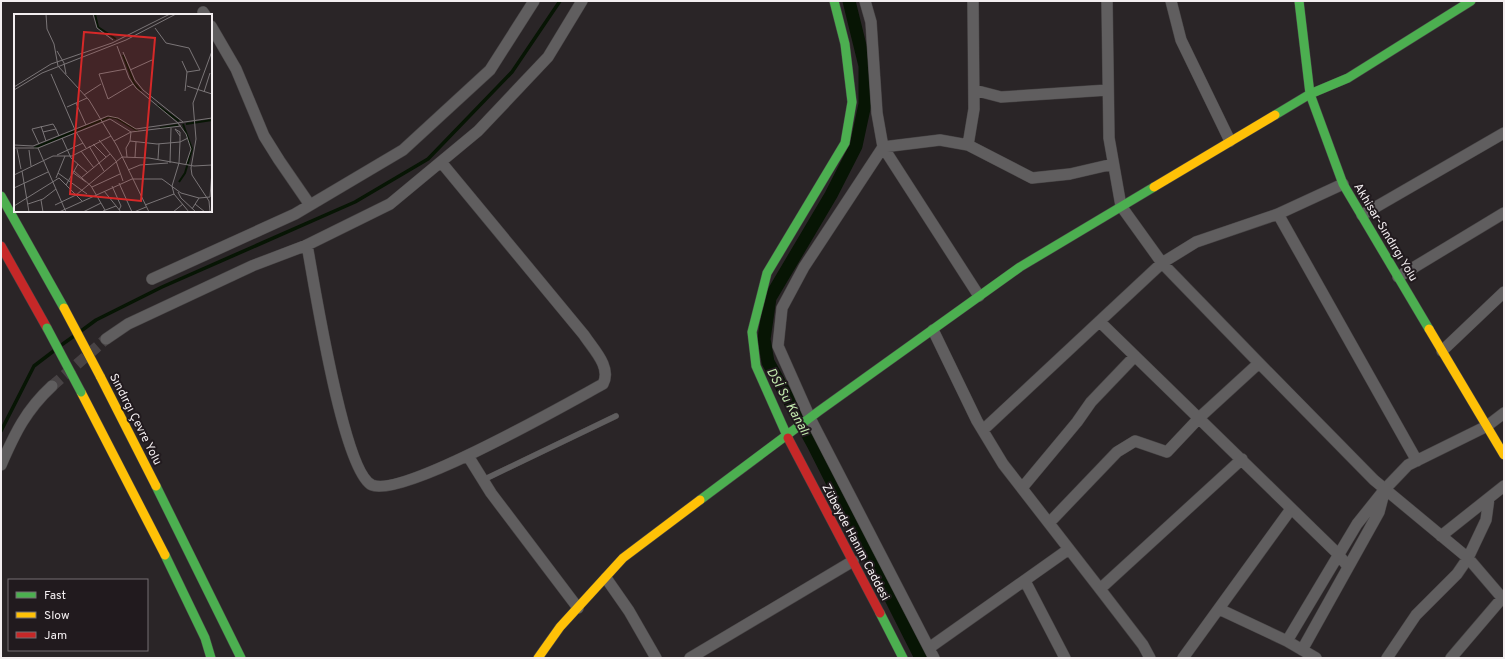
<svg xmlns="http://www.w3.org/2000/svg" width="1505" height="659" font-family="Overpass,sans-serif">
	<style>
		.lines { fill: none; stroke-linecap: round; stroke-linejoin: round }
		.stream { stroke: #071504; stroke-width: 3.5 }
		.canal { stroke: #071504; stroke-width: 13 }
		.street-tunnel { stroke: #484345; stroke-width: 11; stroke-dasharray: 11 5.5; stroke-linecap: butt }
		.lane-casing { stroke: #474445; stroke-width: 6 }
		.street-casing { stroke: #474445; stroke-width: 12 }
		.fast-casing { stroke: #474445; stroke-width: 10 }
		.slow-casing { stroke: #474445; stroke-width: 10 }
		.jam-casing { stroke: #474445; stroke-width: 10 }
		.lane { stroke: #605e5f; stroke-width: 5.5 }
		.street { stroke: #605e5f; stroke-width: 11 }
		.fast { stroke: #4caf50; stroke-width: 9 }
		.slow { stroke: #ffc107; stroke-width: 9 }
		.jam { stroke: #c62828; stroke-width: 9 }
		.fast-bridge-casing { stroke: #474445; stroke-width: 10; stroke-linecap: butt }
		.slow-bridge-casing { stroke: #474445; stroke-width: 10; stroke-linecap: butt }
		.fast-bridge { stroke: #4caf50; stroke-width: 9 }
		.slow-bridge { stroke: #ffc107; stroke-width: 9 }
		.labels { text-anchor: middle; stroke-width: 4; stroke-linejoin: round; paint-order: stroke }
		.street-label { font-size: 12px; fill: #f3eef0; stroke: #211a1e }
		.water-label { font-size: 13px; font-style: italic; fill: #c4ebaf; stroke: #211a1e }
		.inset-river { fill: none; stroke: #071504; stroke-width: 2 }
		.inset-road { fill: none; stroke: #7a7577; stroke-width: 1 }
		.view { fill: #d62828; fill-opacity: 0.15; stroke: #d62828; stroke-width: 2 }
		.inset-edge { fill: none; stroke: #f3eef0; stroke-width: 2 }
	</style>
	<rect width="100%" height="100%" fill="#2a2527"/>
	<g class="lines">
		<path class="stream" d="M81,331L96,320L162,287L355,202L428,159L512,72L560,1
			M60,346L74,336
			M1,431L34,366L55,350"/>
		<path class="canal" d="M849,1L865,66V104L856,146L831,195L770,298L764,339L768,362L813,444L921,658"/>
		<path class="street-tunnel" d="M52,386L106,339"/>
		<defs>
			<path id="lane" d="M483,480L616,416"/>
			<path id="street" d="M865,1L871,22L877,113L883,147L979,296
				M1107,1L1109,138L1121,206L1162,263L1259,363L1374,480L1468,558L1504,600
				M1171,1L1181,40L1230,141
				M203,12L205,15
				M211,26L236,69L264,136L279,160L310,205
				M974,90L1001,97L1108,90
				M968,145L974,109L973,1
				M1278,214L1417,461
				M1362,215L1504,133
				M307,245C314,282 343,472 372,485C403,498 568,403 603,384C612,367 593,349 584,335L441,162
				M1398,277L1504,213
				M152,279L295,214L403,150L490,70L534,1
				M1100,322L1339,555L1348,567
				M933,330L977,421L1003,464L1100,589L1143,645L1150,658
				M106,339L128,324L252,266L307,245L390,204L478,131L548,57L582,1
				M1442,351L1504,292
				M983,430L1162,263L1196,242L1278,214L1343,184
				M468,456L491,493L578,608
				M1,465C15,433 26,410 52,386
				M1022,488L1077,422L1091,402L1135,356
				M1049,523L1117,452L1135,441L1167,452L1200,417L1259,363
				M1441,536L1504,486
				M606,578L629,611L656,658
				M1025,581L1065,658
				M1100,589L1242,459
				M1219,609L1287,641L1316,658
				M1287,641L1357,524L1385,489L1408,465L1487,426L1504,413
				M929,648L1069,549
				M1302,650L1379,512L1384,493
				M690,658L853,561
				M934,658L810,418L778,346L782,308L804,267L883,147L940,140L968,145L1032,178L1070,174L1113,164
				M1183,658L1291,509
				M1387,658L1416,615L1457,574L1468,558L1486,520L1489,498
				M1451,658L1504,596"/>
			<path id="fast" d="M1299,1L1310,94L1343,184L1429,329
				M1275,115L1310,94L1348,78L1471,1
				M1,196L64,308
				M788,438L756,366L752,332L767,273L845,143L852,102L845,44L834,1
				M156,486L241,658
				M700,500L819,411L1020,267L1154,187
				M165,555L205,638L211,658
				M880,613L903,658"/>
			<path id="slow" d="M1154,187L1275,115
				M1429,329L1504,455
				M100,376L156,486
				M81,392L165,555
				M538,658L560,627L623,558L700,500"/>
			<path id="jam" d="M1,246L47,328
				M788,438L880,613"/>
		</defs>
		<use href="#lane" class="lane-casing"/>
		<use href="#street" class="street-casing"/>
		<use href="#fast" class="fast-casing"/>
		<use href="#slow" class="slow-casing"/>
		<use href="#jam" class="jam-casing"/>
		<use href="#lane" class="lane"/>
		<use href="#street" class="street"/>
		<use href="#fast" class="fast"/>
		<use href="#slow" class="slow"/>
		<use href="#jam" class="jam"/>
		<defs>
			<path id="fast-bridge" d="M47,328L81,392"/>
			<path id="slow-bridge" d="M64,308L100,376"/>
		</defs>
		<use href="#fast-bridge" class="fast-bridge-casing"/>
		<use href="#slow-bridge" class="slow-bridge-casing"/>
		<use href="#fast-bridge" class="fast-bridge"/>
		<use href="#slow-bridge" class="slow-bridge"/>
	</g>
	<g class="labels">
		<g class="street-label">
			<text transform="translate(1386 232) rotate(59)" y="4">Akhisar-Sındırgı Yolu</text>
			<text transform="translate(136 419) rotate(63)" y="4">Sındırgı Çevre Yolu</text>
			<text transform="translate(856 542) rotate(62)" y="4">Zübeyde Hanım Caddesi</text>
		</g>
		<g class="water-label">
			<text transform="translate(789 401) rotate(61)" y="5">DSİ Su Kanalı</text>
		</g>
	</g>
	<g transform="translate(14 14)">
		<rect width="198" height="198" fill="#2a2527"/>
		<path class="inset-river" d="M81,0L84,13L102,25M109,41L120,69L127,77M143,91L165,107M172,110L198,106M146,114L164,111M20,134L95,103L102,104L124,117M165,168L171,159L178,135L169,110"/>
		<path class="inset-road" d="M32,0L33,15L40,30L44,52L75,86L103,132L135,198M79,0L83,14L99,26M141,14L152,29L175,34L186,56M103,32L115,64L122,74L164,109L172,120L177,135L172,150M43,37L50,49L52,60M109,38L121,66L129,76L169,108M168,47L173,58L171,77M112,55L85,60L94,85L119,70M116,56L138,46M173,58L186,56M37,60L61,116M173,72L198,80M0,73L37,50L98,29L156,0M0,76L28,59L112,26L162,0M190,78L196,59M70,81L87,70M62,89L72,111M53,93L73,84M27,112L32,127M29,118L42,115L45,122M62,118L72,134M166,122L161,115L166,118V128L165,149L158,172L160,180L175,198M48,124L57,144L74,159M85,126L102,147L109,167M100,127L117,118L167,112M116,127L143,130L166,128L174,124M25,130L18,115L39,110L42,115M79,130L92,143M0,131L19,132L94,102L104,104L122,115L198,104M75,132L90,157M0,134H24L52,198M24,134L96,105L117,118L116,127L112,134L113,143M3,135L7,155M15,136L17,152M67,137L80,154M43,141L69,129M121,143L122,128M144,145L145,130M156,149L157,114M114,156L126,151L154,149M8,157L15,198M60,157L77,172L91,196M58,158L72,168M44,159L73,180M0,161L39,142H58L97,122M42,164L51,142M67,164L96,140M105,169L118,198M52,171L64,150M98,172L107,192L105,196M78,173L106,160M0,174L34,158M90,177L107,198M164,178L167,184L182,198M27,186L29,198M14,190L29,185L42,175M181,190L191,198M41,191L62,181L108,143L135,144L180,152L198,151M131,191L160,180M0,192L45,164L68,187M178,195L185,184M89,197L102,192M45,198L118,165H148L167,179L185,184L196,183L198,157M69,198L87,189M120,198L132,193M159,198L169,190M196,198L195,187L178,161L177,154L182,125L179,89L198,37"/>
		<path class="view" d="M70,18L141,24L127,187L56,180Z"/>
		<rect width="198" height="198" class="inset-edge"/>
	</g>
	<rect width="1505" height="659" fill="none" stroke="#f3eef0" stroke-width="4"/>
	<rect x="8" y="579" width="140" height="72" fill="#211a1e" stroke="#756f72"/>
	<rect x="16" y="592" width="20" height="6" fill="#4caf50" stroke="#756f72"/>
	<text x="44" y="599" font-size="12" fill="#f3eef0">Fast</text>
	<rect x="16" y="612" width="20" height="6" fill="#ffc107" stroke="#756f72"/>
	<text x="44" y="619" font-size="12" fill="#f3eef0">Slow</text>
	<rect x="16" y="632" width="20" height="6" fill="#c62828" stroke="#756f72"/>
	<text x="44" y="639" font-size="12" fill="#f3eef0">Jam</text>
</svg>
